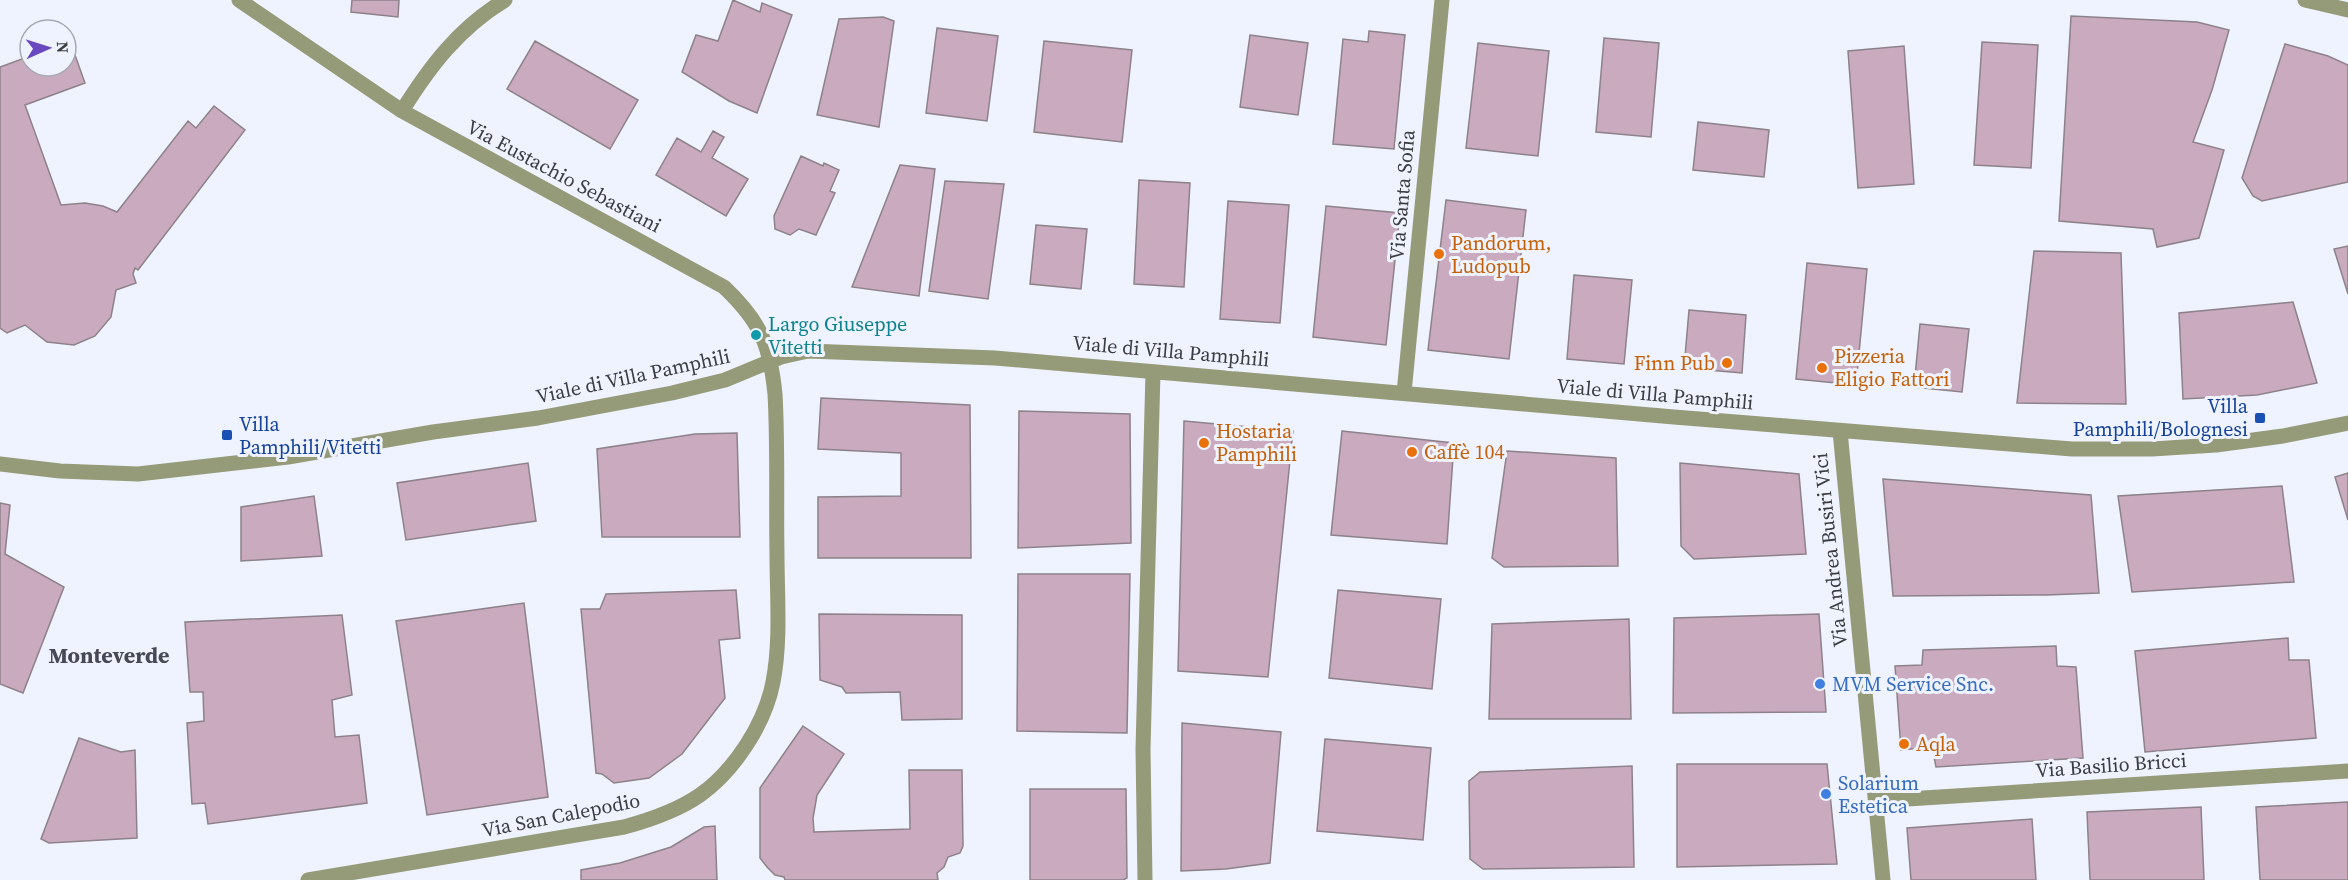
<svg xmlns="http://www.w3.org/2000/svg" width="2348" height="880" font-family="'Source Serif 4',serif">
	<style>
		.building { fill: #caaabf; stroke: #8d8289; stroke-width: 1.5 }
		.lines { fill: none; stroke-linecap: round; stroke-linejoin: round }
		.minor { stroke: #959a78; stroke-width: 15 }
		.food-dot { fill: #e8710a; stroke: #eff3ff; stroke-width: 2 }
		.culture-dot { fill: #0f9aa8; stroke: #eff3ff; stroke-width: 2 }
		.transit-dot { fill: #1a4fb4; stroke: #eff3ff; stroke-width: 2 }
		.shop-dot { fill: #3f7fe0; stroke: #eff3ff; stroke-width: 2 }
		.labels { text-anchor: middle; stroke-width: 6; stroke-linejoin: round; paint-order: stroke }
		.street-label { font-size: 20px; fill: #3b3d41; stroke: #eff3ff }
		.food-label { font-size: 20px; fill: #c56008; stroke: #eff3ff; text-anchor: start }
		.culture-label { font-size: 20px; fill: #0d838f; stroke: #eff3ff; text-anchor: start }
		.transit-label { font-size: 20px; fill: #164399; stroke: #eff3ff; text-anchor: end }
		.shop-label { font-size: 20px; fill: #366cbe; stroke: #eff3ff; text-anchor: start }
		.quarter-label { font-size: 22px; font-weight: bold; fill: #464953; stroke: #eff3ff }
	</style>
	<rect width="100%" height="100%" fill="#eff3ff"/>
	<path class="building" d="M352,0H399L398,17L351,12Z
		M733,0L760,12L762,3L792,15L757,113L729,101L682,72L696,35L718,41Z
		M2071,16L2197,22L2229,30L2212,90L2193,142L2224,150L2199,238L2157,247L2153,229L2059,221Z
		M883,17L894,21L879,127L817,115L839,19Z
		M937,28L998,36L987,121L926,113Z
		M1369,31L1405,35L1394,149L1333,144L1343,39L1368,42Z
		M1250,35L1308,43L1298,115L1240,107Z
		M1604,38L1659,43L1651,137L1596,132Z
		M70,41L85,83L25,105L61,205L85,203L103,206L117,212L188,121L196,128L214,106L245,130L138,270L135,268L133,274L136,283L116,290L111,317L95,336L74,345L47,342L25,325L7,333L0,328V67L30,56V66H66V43Z
		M535,41L638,100L610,149L507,89Z
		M1044,41L1132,50L1122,142L1034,132Z
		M1982,42L2038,45L2031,168L1974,165Z
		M1478,43L1549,51L1538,156L1466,148Z
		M2285,44L2328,56L2348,65V182L2262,201L2253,196L2242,178Z
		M1904,46L1914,184L1858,188L1848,51Z
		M1698,122L1769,130L1764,177L1693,170Z
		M713,131L724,137L712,158L748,179L726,216L656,175L677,138L701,152Z
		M801,156L823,166L824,163L839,170L830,191L835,193L816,235L799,229L790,235L775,229L774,216Z
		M900,165L935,169L919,296L852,287Z
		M1139,180L1190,183L1184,287L1134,284Z
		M945,181L1004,184L988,299L929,291Z
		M1446,200L1526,210L1509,359L1428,350Z
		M1228,201L1289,205L1280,323L1220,319Z
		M1326,206L1400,213L1386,345L1313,337Z
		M1036,225L1087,229L1081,289L1030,284Z
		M2348,246V294L2334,249Z
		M2034,251L2121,253L2126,404L2017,403Z
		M1807,263L1867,269L1856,385L1796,379Z
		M1574,275L1632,280L1624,364L1567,359Z
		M2293,302L2317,383L2257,395L2183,399L2179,313Z
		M1689,310L1746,315L1742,373L1684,368Z
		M1920,324L1969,329L1962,392L1914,387Z
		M821,398L970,405L971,558H818V497L901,496V453L818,449Z
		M1019,411L1130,414L1131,543L1018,548Z
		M1184,421L1293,431L1268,677L1178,671Z
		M1342,431L1454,443L1447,544L1331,535Z
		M737,433L740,537H602L597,449L695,434Z
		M1507,451L1616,458L1618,566L1504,567L1492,558Z
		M528,463L536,521L406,540L397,483Z
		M1680,463L1799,474L1806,554L1694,559L1681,546Z
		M2348,473V520L2335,477Z
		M1883,479L2091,495L2099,593L2046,595L1893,596Z
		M2282,486L2294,582L2132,592L2118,496Z
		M314,496L322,556L241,561V507Z
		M0,503L10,505L5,554L64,587L23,693L0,684Z
		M1018,574H1130L1127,733L1017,731Z
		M736,590L740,638L719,640L725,698L682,754L649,778L614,783L602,774L596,773L581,609H600L606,594Z
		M1338,590L1441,599L1432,689L1329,678Z
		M524,603L548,797L427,815L396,621Z
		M819,614L962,615V719L902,720L900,692L846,693L842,687L820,680Z
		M1819,614L1826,712L1673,713L1674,618Z
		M342,615L352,695L332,700L335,737L359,735L367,803L208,824L205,803L192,804L187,723L204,721L203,692H190L185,622Z
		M1629,619L1631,719H1489L1492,624Z
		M2288,638L2289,660H2309L2316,738L2145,752L2135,651Z
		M2056,646L2057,666L2076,667L2083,758L1936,767L1932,747L1901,750L1895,666L1922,665L1923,650Z
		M1182,723L1281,732L1270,863L1226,869L1181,871Z
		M803,726L844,754L817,795L813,818L814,832L910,829L909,770H962L963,846L960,853L948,857L944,867L937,873L938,880H785L784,877L775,875L767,867L760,858V788Z
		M79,738L121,752L135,750L137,838L49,843L41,839Z
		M1325,739L1431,748L1423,840L1317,831Z
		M1677,764H1827L1837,864L1677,867Z
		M1632,766L1634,867L1483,869L1470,859L1469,781L1480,772Z
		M1030,789H1126L1127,878L1123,880H1030Z
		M2348,802V880H2260L2256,807Z
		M2201,807L2204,880H2090L2087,812Z
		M2032,819L2036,880H1911L1907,828Z
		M715,826L717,880H581V870L620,863L671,847L704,827Z"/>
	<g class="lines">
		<path class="minor" d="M239,0L402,111L724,287C761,322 770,345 775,394C778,448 776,501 777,554C777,596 781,641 773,682C765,724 734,771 700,795C677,811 650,820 624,827L308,880
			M2305,0L2348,10
			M402,111C430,66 459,28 505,0
			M1404,393L1442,0
			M1840,431L1883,880
			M0,464L60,471L138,474L288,457L433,432L538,418L672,393L725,380L781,357L808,351L995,358L1674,417L2072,449H2152L2216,445L2283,436L2348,423
			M1876,801L2348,771
			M1145,880L1143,749L1153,372"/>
	</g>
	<g class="food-dot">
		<circle cx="1439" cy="254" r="6"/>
		<circle cx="1727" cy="363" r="6"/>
		<circle cx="1822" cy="368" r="6"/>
		<circle cx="1204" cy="443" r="6"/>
		<circle cx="1412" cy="452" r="6"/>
		<circle cx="1904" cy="744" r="6"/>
	</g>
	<circle class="culture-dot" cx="756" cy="335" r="6"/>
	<g class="transit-dot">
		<rect x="2254" y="412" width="12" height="12" rx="3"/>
		<rect x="221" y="429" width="12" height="12" rx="3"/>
	</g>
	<g class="shop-dot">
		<circle cx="1820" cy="684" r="6"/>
		<circle cx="1826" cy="794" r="6"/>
	</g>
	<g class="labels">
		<g class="street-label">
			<text transform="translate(564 176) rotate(28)" y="7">Via Eustachio Sebastiani</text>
			<text transform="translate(1402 195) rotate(-85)" y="7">Via Santa Sofia</text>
			<text transform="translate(1171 351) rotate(5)" y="7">Viale di Villa Pamphili</text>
			<text transform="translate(633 376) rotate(-12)" y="7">Viale di Villa Pamphili</text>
			<text transform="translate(1655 394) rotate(5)" y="7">Viale di Villa Pamphili</text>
			<text transform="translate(1830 550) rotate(-96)" y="7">Via Andrea Busiri Vici</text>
			<text transform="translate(2111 765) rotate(-4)" y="7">Via Basilio Bricci</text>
			<text transform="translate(561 815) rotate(-11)" y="7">Via San Calepodio</text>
		</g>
		<g class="food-label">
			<text x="1451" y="250">Pandorum,<tspan x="1451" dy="23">Ludopub</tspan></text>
			<text x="1834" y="363">Pizzeria<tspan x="1834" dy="23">Eligio Fattori</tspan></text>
			<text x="1715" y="370" text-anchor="end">Finn Pub</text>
			<text x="1216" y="438">Hostaria<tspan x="1216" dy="23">Pamphili</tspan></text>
			<text x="1424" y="459">Caffè 104</text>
			<text x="1916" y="751">Aqla</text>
		</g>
		<g class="culture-label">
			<text x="768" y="331">Largo Giuseppe<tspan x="768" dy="23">Vitetti</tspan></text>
		</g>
		<g class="transit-label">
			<text x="2248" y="413">Villa<tspan x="2248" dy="23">Pamphili/Bolognesi</tspan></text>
			<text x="239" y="431" text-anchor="start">Villa<tspan x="239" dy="23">Pamphili/Vitetti</tspan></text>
		</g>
		<g class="shop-label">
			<text x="1832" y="691">MVM Service Snc.</text>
			<text x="1838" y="790">Solarium<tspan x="1838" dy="23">Estetica</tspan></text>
		</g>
		<g class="quarter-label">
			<text x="109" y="663">Monteverde</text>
		</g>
	</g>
	<g transform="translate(48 48) rotate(87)"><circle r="28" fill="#eff3ff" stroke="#a7aab3" stroke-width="1.5"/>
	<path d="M0-4.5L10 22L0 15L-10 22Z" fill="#6948c0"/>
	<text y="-9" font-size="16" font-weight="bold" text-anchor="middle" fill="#3b3d41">N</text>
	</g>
</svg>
